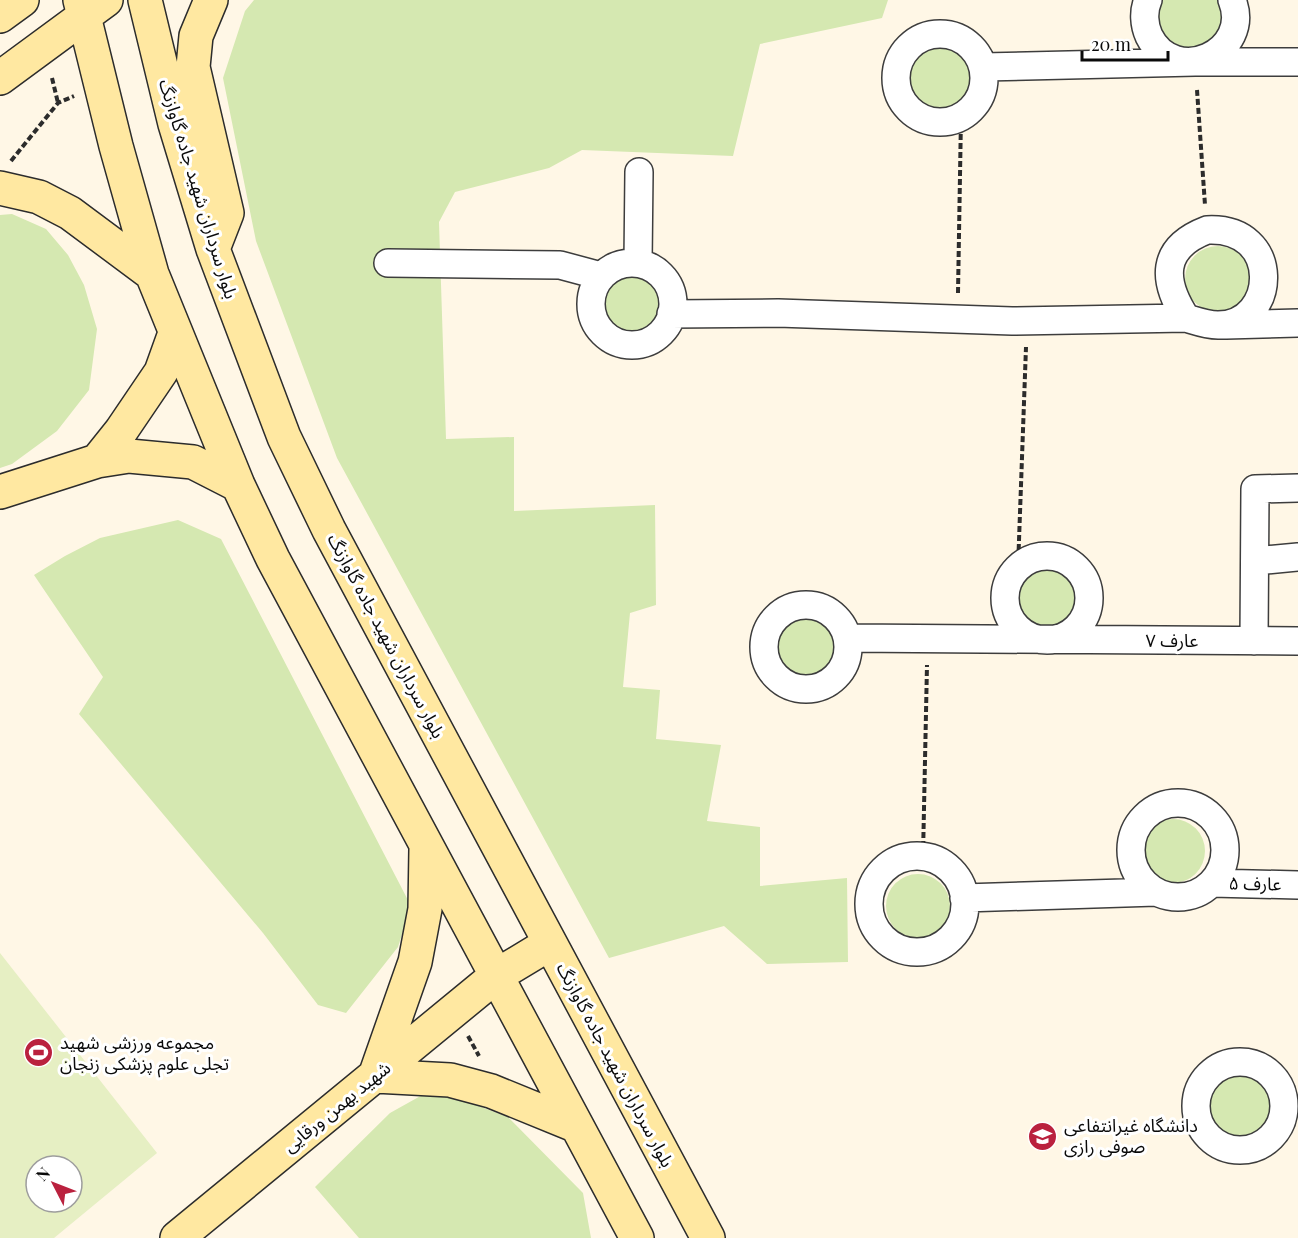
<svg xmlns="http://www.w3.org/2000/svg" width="1298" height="1238" font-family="'Playfair Display','Noto Sans Arabic',serif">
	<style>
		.green { fill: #d5e8b1 }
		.pitch { fill: #e6efc3; fill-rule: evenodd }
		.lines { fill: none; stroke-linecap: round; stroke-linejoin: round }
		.street-casing { stroke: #3d3d3d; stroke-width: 30 }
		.secondary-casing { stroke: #2c2c2c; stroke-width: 36 }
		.path { stroke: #2c2c2c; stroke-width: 4; stroke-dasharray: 6 3; stroke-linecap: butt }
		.street { stroke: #fff; stroke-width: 27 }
		.secondary { stroke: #ffe8a1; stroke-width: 33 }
		.labels { text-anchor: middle; stroke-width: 6; stroke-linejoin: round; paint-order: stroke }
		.street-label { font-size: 18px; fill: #0a0a0a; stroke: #fff }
		.poi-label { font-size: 18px; fill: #0a0a0a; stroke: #fff; text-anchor: start }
	</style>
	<rect width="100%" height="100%" fill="#fff7e6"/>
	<path class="green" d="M254,0H888L882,18L760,44L733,156L582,150L549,168L455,192L439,222L446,439L514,437V511L655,505L656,605L630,613L623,687L660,690L656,739L721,745L707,821L760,827V886L847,878L848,962L767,964L724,926L609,958L337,458L256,241L223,78L245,11Z
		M1161,0H1219L1223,24C1206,51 1199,54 1169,43L1157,23Z
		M906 77a34 34 0 1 1 68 0a34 34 0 1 1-68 0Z
		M12,214L46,229L68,255L84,285L97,329L89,390L57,431L12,464L0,468V215Z
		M1185 279a33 33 0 1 1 66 0a33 33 0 1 1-66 0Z
		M598 306a32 32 0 1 1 64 0a32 32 0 1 1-64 0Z
		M178,520L221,539L411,906L398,947L346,1013L318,1005L263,933L79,714L103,677L34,575L65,556L100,538Z
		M1016 597a32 32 0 1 1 64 0a32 32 0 1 1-64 0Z
		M774 649a32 32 0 1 1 64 0a32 32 0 1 1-64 0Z
		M1141 851a32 32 0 1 1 64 0a32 32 0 1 1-64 0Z
		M886 906a32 32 0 1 1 64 0a32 32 0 1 1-64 0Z
		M1208 1108a32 32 0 1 1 64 0a32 32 0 1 1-64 0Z
		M433,1089L508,1117L583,1193L591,1238H359L315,1187L390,1113Z"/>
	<path class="pitch" d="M0,953L157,1153L54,1238H0ZM36,1166H72V1202H36Z"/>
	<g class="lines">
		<defs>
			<path id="street" d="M1148,0C1143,11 1144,25 1149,36C1175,88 1253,52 1232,0
				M896 78a44 44 0 1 1 88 0a44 44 0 1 1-88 0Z
				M983,67L1195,62H1298
				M1207,230C1283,226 1278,325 1218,325C1207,325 1196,321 1186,318C1162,281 1160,248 1207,230Z
				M388,263L560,265L601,276
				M638,263L639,172
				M591 304a41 41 0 1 1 82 0a41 41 0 1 1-82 0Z
				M671,314L778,313L1012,321L1186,318
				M1226,325L1298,323
				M1005 598a42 42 0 1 1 84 0a42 42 0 1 1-84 0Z
				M1255,561L1298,557
				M764 647a42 42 0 1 1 84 0a42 42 0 1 1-84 0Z
				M848,638L1298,641
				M1254,641L1255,489L1298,488
				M1131 850a47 47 0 1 1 94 0a47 47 0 1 1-94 0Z
				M869 904a48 48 0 1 1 96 0a48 48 0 1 1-96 0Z
				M1212,883L1298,885
				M964,898L1156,892
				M1196 1106a44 44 0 1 1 88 0a44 44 0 1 1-88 0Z"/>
			<path id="secondary" d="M80,0L116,146L152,274L238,485L273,559L637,1238
				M145,0L175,124L213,249L284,437L329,530L708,1238
				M211,0L196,36L193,67L227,213L213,249
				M0,16L22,0
				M0,78L106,0
				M0,188L39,197L70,213L152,274
				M97,461L121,431L161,372L175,333
				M0,492L97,461L129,456L193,462L238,485
				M426,849L425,909L415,962L375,1076L450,1080L491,1091L577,1126
				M177,1238L496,976L549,944"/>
		</defs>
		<use href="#street" class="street-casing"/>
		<use href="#secondary" class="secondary-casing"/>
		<path class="path" d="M52,78L58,103
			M1197,90L1205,205
			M11,161L58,103L74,96
			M958,293L961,117
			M1018,568L1026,347
			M923,856L927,665
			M468,1036L479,1056"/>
		<use href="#street" class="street"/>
		<use href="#secondary" class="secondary"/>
	</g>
	<defs>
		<symbol id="stadium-disc" viewBox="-11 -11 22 22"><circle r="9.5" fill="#ba213e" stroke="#fff"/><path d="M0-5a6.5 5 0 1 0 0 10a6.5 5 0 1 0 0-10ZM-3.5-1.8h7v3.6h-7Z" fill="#fff"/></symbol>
		<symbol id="university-disc" viewBox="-11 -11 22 22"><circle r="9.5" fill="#ba213e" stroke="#fff"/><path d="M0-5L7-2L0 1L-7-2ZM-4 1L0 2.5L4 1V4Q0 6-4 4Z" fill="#fff"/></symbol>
	</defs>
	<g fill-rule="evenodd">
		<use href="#stadium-disc" x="22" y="1036" width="33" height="33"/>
		<use href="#university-disc" x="1026" y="1120" width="33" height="33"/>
	</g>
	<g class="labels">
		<g class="street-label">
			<text transform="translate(198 189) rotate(73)" y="6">بلوار سرداران شهید جاده گاوازنگ</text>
			<text transform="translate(386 636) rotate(62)" y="6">بلوار سرداران شهید جاده گاوازنگ</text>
			<text x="1172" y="647">عارف ۷</text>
			<text transform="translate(1255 884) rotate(1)" y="6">عارف ۵</text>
			<text transform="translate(615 1065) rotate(62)" y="6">بلوار سرداران شهید جاده گاوازنگ</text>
			<text transform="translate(337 1107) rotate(-39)" y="6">شهید بهمن ورقایی</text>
		</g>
		<g class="poi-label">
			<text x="60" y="1049">مجموعه ورزشی شهید<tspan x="60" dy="21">تجلی علوم پزشکی زنجان</tspan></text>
			<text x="1064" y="1132">دانشگاه غیرانتفاعی<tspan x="1064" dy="21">صوفی رازی</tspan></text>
		</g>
	</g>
	<g transform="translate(54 1184) rotate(312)"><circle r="28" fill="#ffffff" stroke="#9d9d9d" stroke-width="1.5"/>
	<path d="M0-4.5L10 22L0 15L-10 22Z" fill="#ba213e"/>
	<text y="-9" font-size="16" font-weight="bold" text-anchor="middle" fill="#0a0a0a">N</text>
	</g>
	<path d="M1082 51v9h86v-9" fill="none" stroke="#0a0a0a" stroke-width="3"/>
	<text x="1091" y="51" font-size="18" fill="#0a0a0a" stroke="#ffffff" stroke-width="4.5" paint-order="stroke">20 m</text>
</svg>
